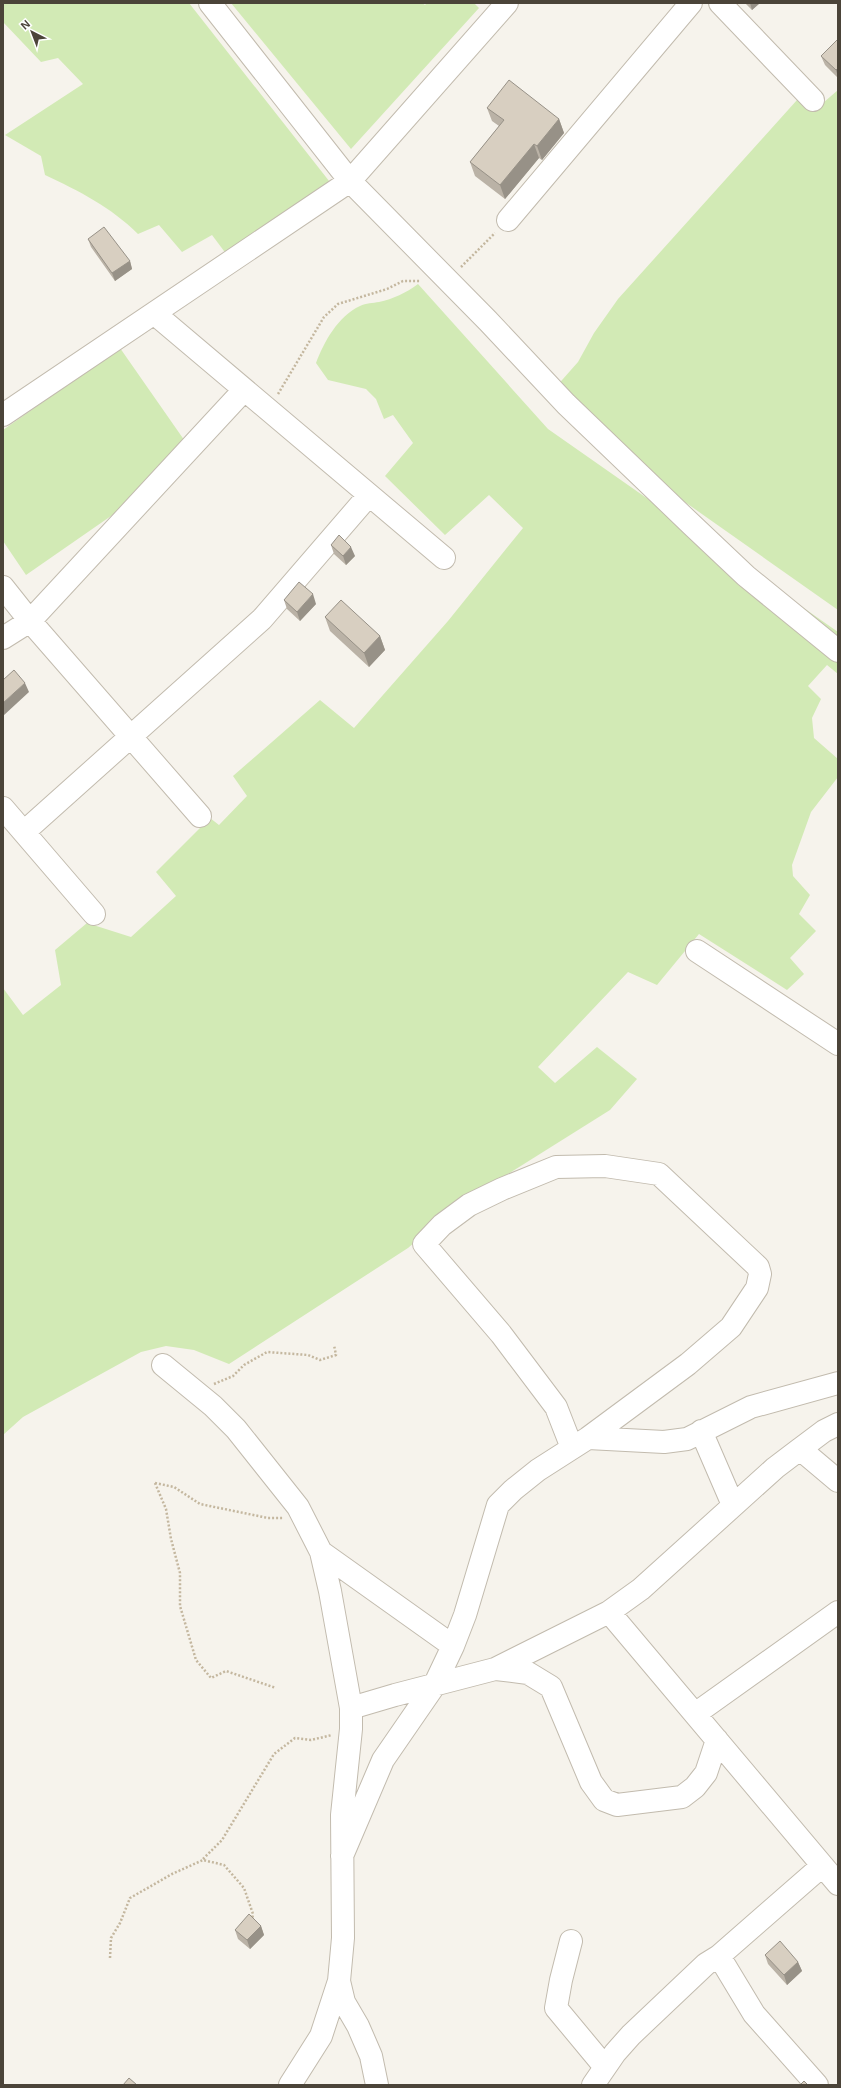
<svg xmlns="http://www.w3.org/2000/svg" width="841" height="2088" font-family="Arial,sans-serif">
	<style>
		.green { fill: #d2eab5 }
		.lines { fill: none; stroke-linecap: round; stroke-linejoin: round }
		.minor-casing { stroke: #c2bbae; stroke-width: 24 }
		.path { stroke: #c4b79f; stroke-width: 2.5; stroke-dasharray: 2 2; stroke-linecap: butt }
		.minor { stroke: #fff; stroke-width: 22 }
		.wall { fill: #bab2a6 }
		.shaded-wall { fill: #979187 }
		.building { fill: #d8cfc1; stroke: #979187 }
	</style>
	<rect width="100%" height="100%" fill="#f6f3ec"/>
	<path class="green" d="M3,3H189L333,186L227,255L212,235L182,252L159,225L138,234C111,207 79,191 45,175L41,156L5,135L83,84L58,58L41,62L3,22Z
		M231,3H422L425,5L427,3H474L479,8L351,149Z
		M838,90V610L570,421L557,411L547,397L578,362L594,333L618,299L797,100L816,109Z
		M418,284L548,429L838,632V674L827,665L808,686L821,699L812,718L814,738L838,759V777L811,812L792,865L793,876L810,895L799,914L816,931L790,958L804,974L787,990L699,934L657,985L628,972L538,1067L555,1083L597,1047L637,1079L610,1110L457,1206L408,1248L229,1364L194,1350L166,1346L141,1352L23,1417L3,1435V988L23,1015L61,985L55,950L87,923L131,937L176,896L156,872L210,818L219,825L247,796L233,776L320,700L354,728L448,621L523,528L489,495L445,535L385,476L413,443L393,415L384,419L376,399L366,389L328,380L316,363C324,342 338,316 360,306C366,303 373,303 379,302C393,299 406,293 418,284Z
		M120,348L196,457L26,575L3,541V430Z"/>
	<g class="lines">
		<defs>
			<path id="minor" d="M210,3L350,181L488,321L566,404L692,525L746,576L838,651
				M720,3L813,100
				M508,220L691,3
				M155,314L444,558
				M3,415L350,181L507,3
				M3,587L30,621L200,816
				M3,638L30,621L244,390
				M3,808L94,914
				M24,832L262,619L369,495
				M697,951L838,1044
				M163,1365L213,1406L236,1429L298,1507L321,1552L330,1591L351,1708V1729L342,1815L343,1938L339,1981L344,2002L358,2026L371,2056L377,2085
				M838,1424L824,1431L800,1449L838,1481
				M701,1431L733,1505
				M588,1438L664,1442L687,1439L751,1407L838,1383
				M321,1552L453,1646
				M609,1612L838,1884
				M496,1669L528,1673L551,1687L591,1782L604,1800L617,1805L682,1797L695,1787L706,1773L717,1740
				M351,1708L395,1695L495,1669L609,1612L641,1589L775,1468L800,1449
				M695,1714L838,1612
				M342,1856L383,1760L434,1686L453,1646L465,1615L498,1505L513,1490L538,1470L588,1438L688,1364L731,1327L757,1288L760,1274L758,1267L659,1174L605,1166L556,1167L502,1189L469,1205L442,1225L424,1244L501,1334L556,1407L572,1448
				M571,1941L561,1980L556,2008L605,2067
				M719,1956L754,2014L817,2085
				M290,2085L321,2036L339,1981
				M593,2085L615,2053L631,2035L706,1964L719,1956L822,1866"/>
		</defs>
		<use href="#minor" class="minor-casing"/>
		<path class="path" d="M461,267L495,233
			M278,394L324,317L338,304L387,289L403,281H421
			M214,1384L233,1376L244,1365L267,1352L308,1355L320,1360L336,1355L334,1345
			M155,1483L166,1509L171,1539L180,1573V1606L196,1660L211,1678L226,1671L276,1688
			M155,1483L174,1487L200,1504L268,1518H283
			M203,1859L222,1840L274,1754L295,1738L311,1740L332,1735
			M110,1958L111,1938L120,1923L130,1898L172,1874L203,1860L224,1865L244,1888L253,1914L252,1920"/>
		<use href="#minor" class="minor"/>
	</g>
	<path class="wall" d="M745,3H760L752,10Z
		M838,39V78L825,65L821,56Z
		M487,108L559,119L564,133L542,160L539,158L505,199L475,176L470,162L499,126L492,121Z
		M88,239L130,261L132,269L115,281L91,247Z
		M331,545L355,556L346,565L334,554Z
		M284,600L316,604L300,621L287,609Z
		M325,617L380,636L385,650L369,667L330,631Z
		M261,1926L264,1935L250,1949L238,1939L235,1930Z
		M765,1955L798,1962L802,1971L787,1985L768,1964Z"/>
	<path class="shaded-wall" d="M750,3H760L752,10Z
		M838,68V77L836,70Z
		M559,119L564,133L542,160L537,146Z
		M534,144L539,158L505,199L500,185Z
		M130,261L132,269L115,281L112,273Z
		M351,547L355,556L346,565L343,556Z
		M313,594L316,604L300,621L297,612Z
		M380,636L385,650L369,667L364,653Z
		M25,683L29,692L3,716V703Z
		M261,1926L264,1935L250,1949L247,1940Z
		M798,1962L802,1971L787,1985L784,1975Z"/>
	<path class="building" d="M838,39V68L836,70L821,56Z
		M509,80L559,119L537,146L534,144L500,185L470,162L504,120L487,108Z
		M104,227L130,261L112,273L88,239Z
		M339,535L351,547L343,556L331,545Z
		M299,582L313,594L297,612L284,600Z
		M341,600L380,636L364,653L325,617Z
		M14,670L25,683L3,703V680Z
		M249,1914L261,1926L247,1940L235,1930Z
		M780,1941L798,1962L784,1975L765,1955Z
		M129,2078L137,2085H123Z
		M804,2081L808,2085H800Z"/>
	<rect width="841" height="2088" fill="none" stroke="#4b4439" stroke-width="8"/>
	<g transform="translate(32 32) rotate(318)" stroke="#ffffff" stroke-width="3" paint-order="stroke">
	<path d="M0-3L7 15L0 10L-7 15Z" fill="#4b4439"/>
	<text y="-6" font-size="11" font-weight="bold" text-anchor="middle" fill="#4b4439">N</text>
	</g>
</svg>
